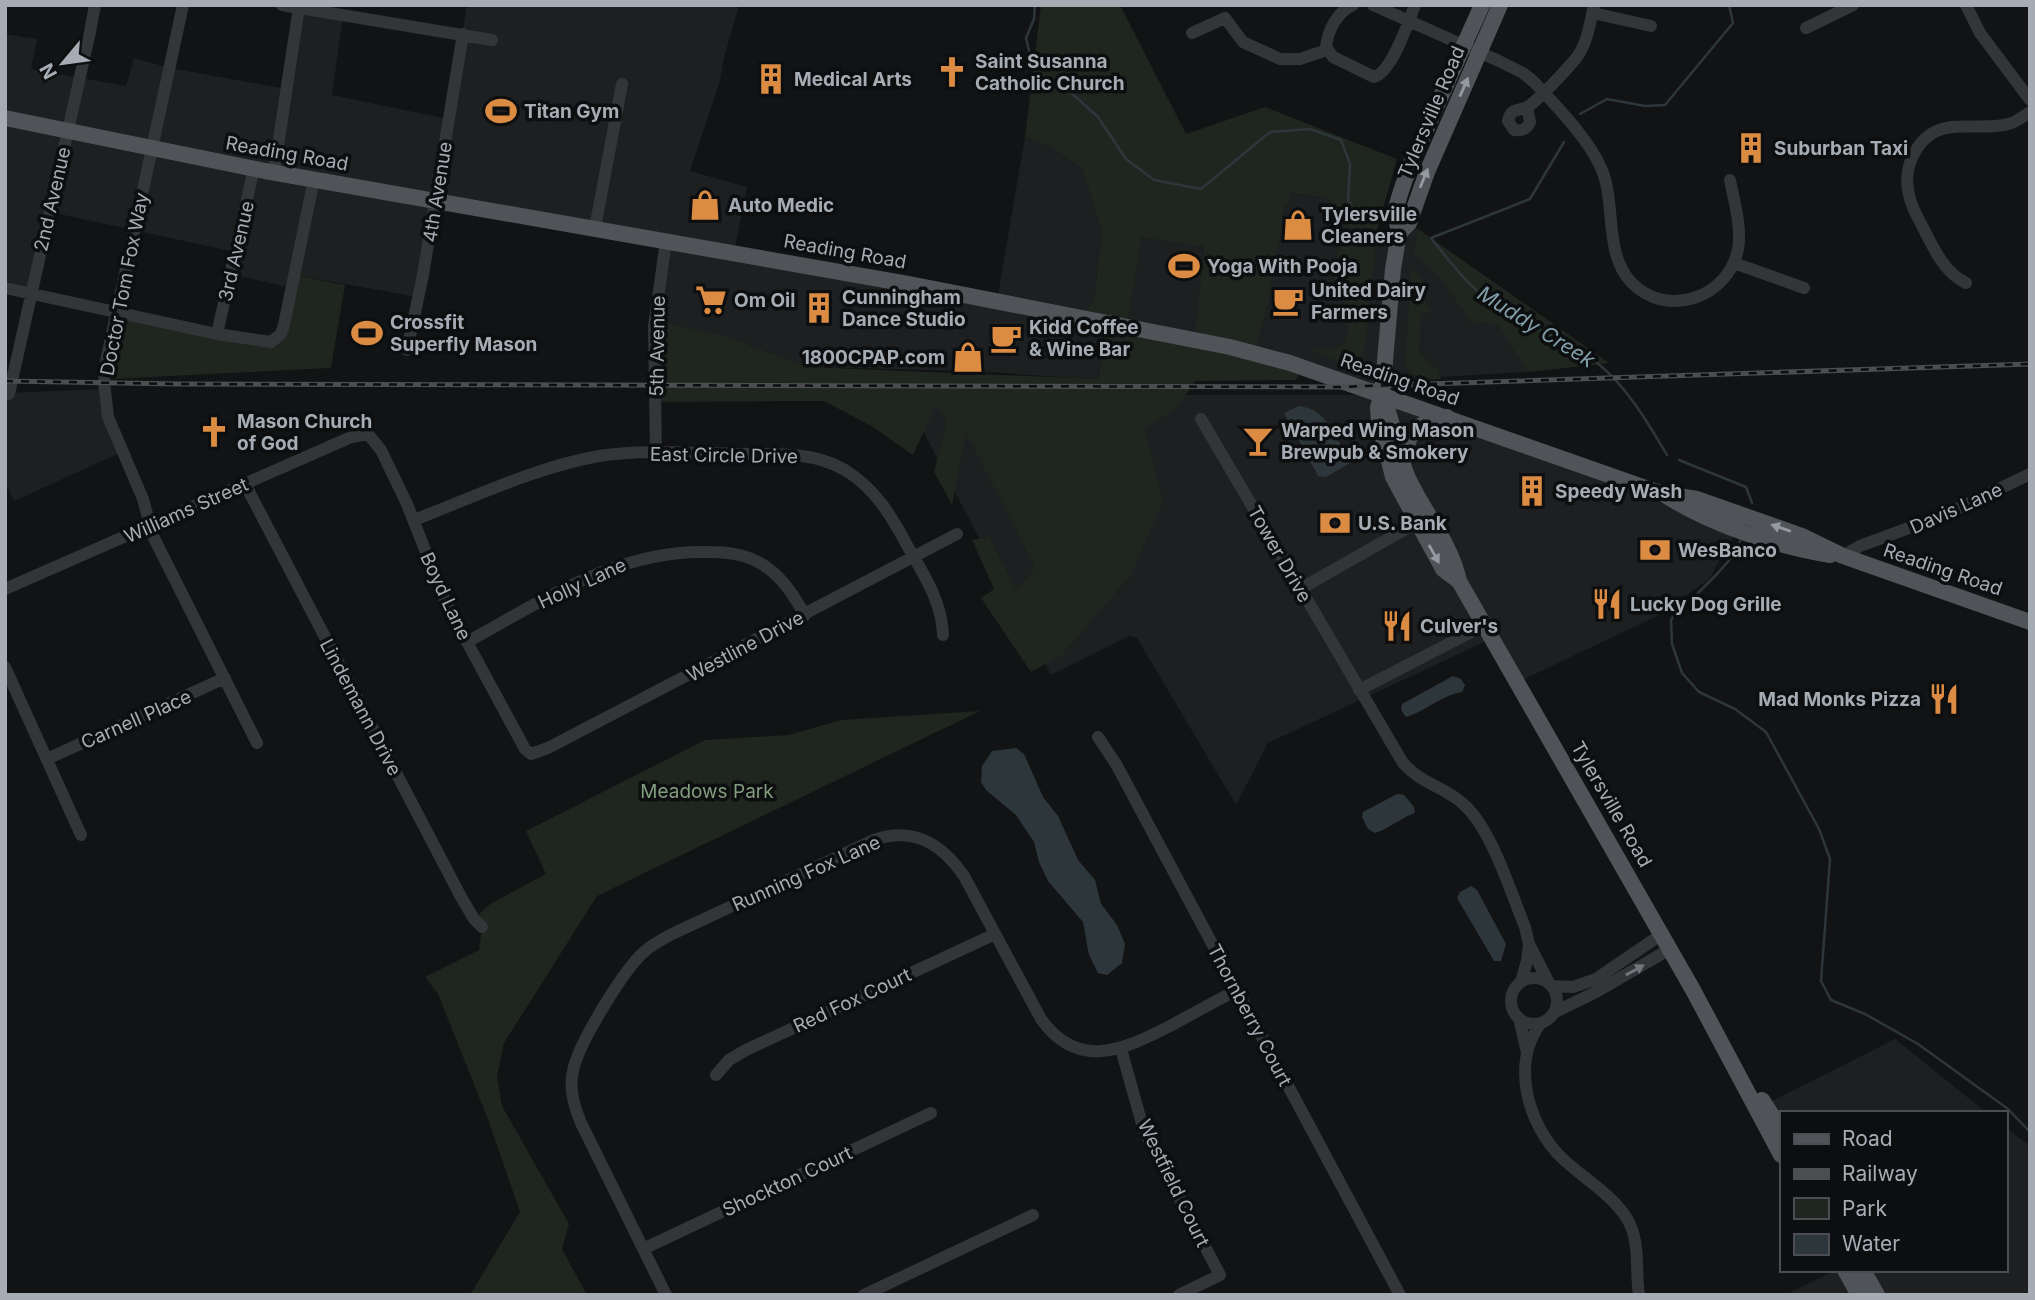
<svg xmlns="http://www.w3.org/2000/svg" width="2035" height="1300" font-family="Inter,sans-serif">
	<style>
		.built { fill: #1e1f20 }
		.green { fill: #1f261f; fill-rule: evenodd }
		.water { fill: #2d373b }
		.lines { fill: none; stroke-linecap: round; stroke-linejoin: round }
		.stream { stroke: #2d373b; stroke-width: 2.5 }
		.minor { stroke: #343538; stroke-width: 12 }
		.major { stroke: #505357; stroke-width: 16 }
		.rail-casing { stroke: #4b4d51; stroke-width: 5 }
		.rail { stroke: #0d0e0f; stroke-width: 2.5; stroke-dasharray: 8; stroke-linecap: butt }
		.oneway { fill: #949aa1 }
		.oneway2 { fill: #72767c }
		.labels { text-anchor: middle; stroke-width: 7; stroke-linejoin: round; paint-order: stroke }
		.poi-label { font-size: 19px; font-weight: bold; fill: #a5acb3; stroke: #0d0e0f; text-anchor: start }
		.street-label { font-size: 19px; fill: #a5acb3; stroke: #0d0e0f }
		.park-label { font-size: 19px; fill: #829c7e; stroke: #0d0e0f }
		.water-label { font-size: 21px; font-style: italic; fill: #809eaa; stroke: #0d0e0f }
	</style>
	<rect width="100%" height="100%" fill="#121314"/>
	<path class="built" d="M467,5H739L724,58L720,81L690,171L747,187L734,253L997,301L1025,137L1051,147L1082,169L1102,231L1094,299L1083,318L1104,322L1099,380L976,371L808,367L732,338L654,319L665,241L436,201L418,297L294,275L291,288L231,274L235,252L50,212L31,293L5,288V34L37,39L31,69L126,86L134,58L170,68L287,89L299,7L343,15L332,95L448,119Z
		M1291,193L1328,198L1344,227L1399,233L1409,223L1609,363L1528,372L1387,380L1382,395L1741,524L1709,579L1657,616L1518,682L1493,638L1268,743L1236,805L1137,638L1129,636L1051,675L904,395H1379L1254,353L1285,204Z
		M1142,236L1204,247L1196,340L1127,327Z
		M104,389L122,452L14,501L5,483V393Z
		M1895,1039L1987,1113H1781V1144L1760,1107Z
		M2005,1127L2030,1146V1295H1866L1852,1270H2005Z
		M1836,1270H1845L1859,1295H1785Z"/>
	<path class="green" d="M1041,5H1120L1186,134L1265,107L1397,159L1376,233L1344,227L1328,198L1291,193L1290,202L1285,204L1268,304L1254,352L1305,368L1295,380L1195,381L1178,407L1145,428L1163,501L1131,575L1061,656L1031,672L981,598L994,589L972,540L989,537L1017,591L1035,568L966,432L952,505L934,472L947,420L936,405L913,455L873,427L824,401L656,402L654,319L732,338L808,367L1099,379L1104,323L1082,318L1094,299L1102,231L1082,169L1051,147L1025,137ZM1142,237L1204,247L1195,340L1127,327Z
		M1418,229L1609,363L1528,372L1498,325L1479,322L1474,326L1443,281L1414,254Z
		M1335,238L1370,244L1375,252L1364,355L1342,363L1312,351L1313,349L1337,348L1346,341L1348,327L1343,295L1325,292L1332,291L1340,244L1334,242Z
		M1411,268L1418,274L1426,287L1420,291L1431,312L1421,313L1419,350L1430,365L1438,369L1441,379L1419,380L1407,368L1405,369Z
		M294,275L345,285L331,368L110,379L116,312L277,339Z
		M980,711L597,896L504,1043L497,1077L502,1106L569,1224L562,1249L587,1295H470L520,1212L489,1122L438,994L425,977L479,950L482,927L474,919L490,904L546,874L526,831L705,740L789,735L841,720Z"/>
	<path class="water" d="M1299,406C1329,410 1336,438 1350,463L1326,477L1318,476L1284,413Z
		M1453,676L1461,679L1465,685L1462,692C1442,695 1426,711 1406,717L1401,710L1402,704Z
		M1016,748L1024,754L1043,797L1058,816L1078,860L1095,880L1101,904L1117,925L1125,944L1122,963L1107,975L1098,973L1089,955L1083,922L1048,881L1039,862L1034,842L1016,815L986,790L981,782L982,766L992,751Z
		M1397,794L1404,795L1414,807L1415,813C1401,818 1390,828 1375,833L1368,829L1362,817L1363,812Z
		M1471,886L1477,890L1506,944L1501,961H1494L1457,898L1460,892Z"/>
	<g class="lines">
		<path class="stream" d="M1035,5L1034,19L1026,38L1034,71L1067,89L1098,117L1126,159L1154,180L1201,189L1270,132L1310,129L1341,140L1350,164L1348,200L1360,221
			M1580,114L1607,99L1645,106L1665,105L1733,23L1729,5
			M1564,142L1530,199L1431,238C1451,263 1470,289 1498,307C1529,327 1565,339 1596,362C1626,385 1648,423 1667,455
			M1679,460L1746,487L1752,503
			M1740,541L1732,557L1717,574L1691,600L1678,609L1671,620L1672,644L1682,673L1699,692L1735,709L1766,732L1819,829L1830,859L1821,981L1831,1000L1865,1014L1918,1044L2008,1109L2030,1132"/>
		<path class="minor" d="M183,5L106,361L104,382L108,417L143,499L153,536L257,743
			M282,5L492,40
			M1353,5C1337,12 1328,30 1326,47L1333,57L1374,77C1392,72 1408,23 1415,5
			M1373,5L1499,61L1523,73L1534,82C1556,106 1590,140 1602,170C1616,205 1604,253 1631,282C1667,320 1729,297 1738,249C1742,228 1734,201 1730,180
			M1966,5L1980,33L2030,100
			M1593,13L1651,26
			M1806,28L1853,5
			M1192,33L1225,18L1243,42L1280,59H1300L1327,50
			M1527,107L1530,122C1527,129 1523,131 1514,130L1508,121C1511,107 1518,112 1527,107C1537,102 1570,66 1577,57C1588,42 1590,22 1594,5
			M274,172L299,7
			M595,228L622,84
			M1734,263L1804,288
			M1966,283C1942,272 1931,242 1919,220C1909,202 1903,183 1910,163C1930,108 1975,135 2012,123C2019,120 2024,116 2030,112
			M5,288L217,334L271,342L281,334L284,325L314,179
			M217,334L254,168
			M407,350L423,275L463,34
			M9,394L90,32L95,5
			M1201,419L1403,763C1423,785 1441,785 1461,802C1491,826 1510,891 1525,927L1529,944L1549,983
			M656,453L654,326L666,241
			M245,484L461,897L474,919L482,927
			M414,520C474,497 536,467 599,456C644,449 692,453 737,454C774,454 812,451 845,470C876,489 892,517 908,547C924,575 942,602 943,635
			M1843,556L1860,546L1949,513L2030,474
			M5,589L349,438L368,434L381,450L407,504L446,603L525,749L531,754L548,748L957,534
			M1300,589L1416,523
			M467,642C544,600 618,549 709,552C731,552 751,555 769,569C785,581 795,598 805,615
			M5,667L81,835
			M1359,690L1485,625
			M1098,737L1116,764L1400,1295
			M47,759L225,678
			M1511 1001a23 23 0 1 1 46 0a23 23 0 1 1-46 0Z
			M1521,982L1527,961L1529,944
			M1552,986L1573,987L1596,979L1662,934
			M1555,1012L1596,992L1670,949
			M1519,1018L1527,1053
			M1541,1023C1510,1064 1528,1126 1563,1159C1583,1178 1610,1193 1626,1217C1641,1240 1635,1269 1639,1295
			M1121,1049L1144,1131L1220,1275L1179,1295
			M716,1075L729,1060L746,1050L995,934
			M643,1249L931,1113
			M666,1295L581,1123C574,1106 569,1089 573,1071C578,1044 624,969 645,951C653,944 663,939 672,934L874,840C914,826 942,844 964,876L1041,1019C1078,1071 1123,1050 1170,1026C1192,1014 1214,1002 1237,990
			M864,1295L1033,1215"/>
		<path class="major" d="M5,118L265,171L908,284L1230,347L1290,363L1660,493L1697,499L1802,536L1843,556L2030,622
			M1399,233L1409,223L1427,172L1500,5
			M1382,395C1394,422 1396,451 1408,478C1424,513 1451,543 1459,581L1693,990L1781,1155
			M1403,464C1407,433 1415,422 1447,417
			M1668,497C1713,525 1778,547 1830,555
			M1459,581L1443,569L1393,477L1379,422L1378,407L1382,395L1393,269L1399,233L1395,212L1400,194L1410,165L1482,5
			M1762,1100L1781,1129
			M1845,1270L1859,1295
			M1863,1270L1877,1295"/>
		<defs>
			<path id="rail" d="M5,381L178,384L1338,387L2030,364"/>
		</defs>
		<use href="#rail" class="rail-casing"/>
		<use href="#rail" class="rail"/>
	</g>
	<defs><path id="oneway-solid" d="M-6-.8H1V-3.2L6.5 0L1 3.2V.8H-6Z" transform="scale(1.75)"/></defs>
	<g class="oneway">
		<use href="#oneway-solid" transform="translate(1464 87) rotate(-66)"/>
		<use href="#oneway-solid" transform="translate(1424 178) rotate(-68)"/>
		<use href="#oneway-solid" transform="translate(1781 528) rotate(-161)"/>
		<use href="#oneway-solid" transform="translate(1434 554) rotate(61)"/>
	</g>
	<use class="oneway2" href="#oneway-solid" transform="translate(1635 970) rotate(-29)"/>
	<defs>
		<symbol id="church-bare" viewBox="-9 -9 18 18"><path d="M-1.2-6h2.4v3.5h3.3v2.4h-3.3V6h-2.4V-.1h-3.3v-2.4h3.3Z" fill="#dc8c42" stroke="#0d0e0f" stroke-width="2.5" paint-order="stroke"/></symbol>
		<symbol id="building-bare" viewBox="-9 -9 18 18"><path d="M-4-6H4V6H1V3H-1V6H-4ZM-2.5-4.3h1.7v1.8h-1.7ZM.8-4.3h1.7v1.8H.8ZM-2.5-1h1.7V.8h-1.7ZM.8-1h1.7V.8H.8Z" fill="#dc8c42" stroke="#0d0e0f" stroke-width="2.5" paint-order="stroke"/></symbol>
		<symbol id="stadium-bare" viewBox="-9 -9 18 18"><path d="M0-5a6.5 5 0 1 0 0 10a6.5 5 0 1 0 0-10ZM-3.5-1.8h7v3.6h-7Z" fill="#dc8c42" stroke="#0d0e0f" stroke-width="2.5" paint-order="stroke"/></symbol>
		<symbol id="shop-bare" viewBox="-9 -9 18 18"><path d="M-5-2.5h2.3a2.7 3.5 0 0 1 5.4 0H5L5.5 6h-11ZM-1.5-2.5h3a1.5 2.3 0 0 0-3 0Z" fill="#dc8c42" stroke="#0d0e0f" stroke-width="2.5" paint-order="stroke"/></symbol>
		<symbol id="supermarket-bare" viewBox="-9 -9 18 18"><path d="M-6-5.5h2.5l.6 2H6L4.5 2H-2.5L-4.4-4H-6ZM-1.5 3.2a1.3 1.3 0 1 0 .1 0ZM3 3.2a1.3 1.3 0 1 0 .1 0Z" fill="#dc8c42" stroke="#0d0e0f" stroke-width="2.5" paint-order="stroke"/></symbol>
		<symbol id="cafe-bare" viewBox="-9 -9 18 18"><path d="M-5.5-4.5H6V0H3Q3 3.5 0 3.5H-2.5Q-5.5 3.5-5.5 0ZM3-3.2v2h1.7v-2ZM-6 4.5H4V6H-6Z" fill="#dc8c42" stroke="#0d0e0f" stroke-width="2.5" paint-order="stroke"/></symbol>
		<symbol id="bar-bare" viewBox="-9 -9 18 18"><path d="M-6-5H6L.8 .8V4.5H3.5V6h-7V4.5H-.8V.8Z" fill="#dc8c42" stroke="#0d0e0f" stroke-width="2.5" paint-order="stroke"/></symbol>
		<symbol id="bank-bare" viewBox="-9 -9 18 18"><path d="M-6-4H6V4H-6ZM0-2.3a2.3 2.3 0 1 0 0 4.6a2.3 2.3 0 1 0 0-4.6Z" fill="#dc8c42" stroke="#0d0e0f" stroke-width="2.5" paint-order="stroke"/></symbol>
		<symbol id="restaurant-bare" viewBox="-9 -9 18 18"><path d="M-5-6h1v4h1v-4h1v4h1v-4h1v5L-1.5 .5V6h-2V.5L-5-1ZM5-6V6H3V1.5H1.5Q1.5-4 5-6Z" fill="#dc8c42" stroke="#0d0e0f" stroke-width="2.5" paint-order="stroke"/></symbol>
	</defs>
	<g fill-rule="evenodd">
		<use href="#church-bare" x="930" y="50" width="44" height="44"/>
		<use href="#building-bare" x="749" y="57" width="44" height="44"/>
		<use href="#stadium-bare" x="479" y="89" width="44" height="44"/>
		<use href="#building-bare" x="1729" y="126" width="44" height="44"/>
		<use href="#shop-bare" x="683" y="183" width="44" height="44"/>
		<use href="#shop-bare" x="1276" y="203" width="44" height="44"/>
		<use href="#stadium-bare" x="1162" y="244" width="44" height="44"/>
		<use href="#supermarket-bare" x="689" y="278" width="44" height="44"/>
		<use href="#cafe-bare" x="1266" y="279" width="44" height="44"/>
		<use href="#building-bare" x="797" y="286" width="44" height="44"/>
		<use href="#stadium-bare" x="345" y="311" width="44" height="44"/>
		<use href="#cafe-bare" x="984" y="316" width="44" height="44"/>
		<use href="#shop-bare" x="946" y="335" width="44" height="44"/>
		<use href="#church-bare" x="192" y="410" width="44" height="44"/>
		<use href="#bar-bare" x="1236" y="419" width="44" height="44"/>
		<use href="#building-bare" x="1510" y="469" width="44" height="44"/>
		<use href="#bank-bare" x="1313" y="501" width="44" height="44"/>
		<use href="#bank-bare" x="1633" y="528" width="44" height="44"/>
		<use href="#restaurant-bare" x="1585" y="582" width="44" height="44"/>
		<use href="#restaurant-bare" x="1375" y="604" width="44" height="44"/>
		<use href="#restaurant-bare" x="1922" y="677" width="44" height="44"/>
	</g>
	<g class="labels">
		<g class="poi-label">
			<text x="975" y="68">Saint Susanna<tspan x="975" dy="22">Catholic Church</tspan></text>
			<text x="794" y="86">Medical Arts</text>
			<text x="524" y="118">Titan Gym</text>
			<text x="1774" y="155">Suburban Taxi</text>
			<text x="728" y="212">Auto Medic</text>
			<text x="1321" y="221">Tylersville<tspan x="1321" dy="22">Cleaners</tspan></text>
			<text x="1207" y="273">Yoga With Pooja</text>
			<text x="1311" y="297">United Dairy<tspan x="1311" dy="22">Farmers</tspan></text>
			<text x="842" y="304">Cunningham<tspan x="842" dy="22">Dance Studio</tspan></text>
			<text x="734" y="307">Om Oil</text>
			<text x="390" y="329">Crossfit<tspan x="390" dy="22">Superfly Mason</tspan></text>
			<text x="1029" y="334">Kidd Coffee<tspan x="1029" dy="22">&amp; Wine Bar</tspan></text>
			<text x="945" y="364" text-anchor="end">1800CPAP.com</text>
			<text x="237" y="428">Mason Church<tspan x="237" dy="22">of God</tspan></text>
			<text x="1281" y="437">Warped Wing Mason<tspan x="1281" dy="22">Brewpub &amp; Smokery</tspan></text>
			<text x="1555" y="498">Speedy Wash</text>
			<text x="1358" y="530">U.S. Bank</text>
			<text x="1678" y="557">WesBanco</text>
			<text x="1630" y="611">Lucky Dog Grille</text>
			<text x="1420" y="633">Culver's</text>
			<text x="1921" y="706" text-anchor="end">Mad Monks Pizza</text>
		</g>
		<g class="street-label">
			<text transform="translate(1431 112) rotate(-67)" y="7">Tylersville Road</text>
			<text transform="translate(287 153) rotate(10)" y="7">Reading Road</text>
			<text transform="translate(437 192) rotate(-81)" y="7">4th Avenue</text>
			<text transform="translate(52 199) rotate(-77)" y="7">2nd Avenue</text>
			<text transform="translate(236 251) rotate(-77)" y="7">3rd Avenue</text>
			<text transform="translate(845 251) rotate(10)" y="7">Reading Road</text>
			<text transform="translate(124 284) rotate(-79)" y="7">Doctor Tom Fox Way</text>
			<text transform="translate(657 346) rotate(-89)" y="7">5th Avenue</text>
			<text transform="translate(1400 379) rotate(19)" y="7">Reading Road</text>
			<text transform="translate(724 455) rotate(1)" y="7">East Circle Drive</text>
			<text transform="translate(1956 508) rotate(-24)" y="7">Davis Lane</text>
			<text transform="translate(186 510) rotate(-24)" y="7">Williams Street</text>
			<text transform="translate(1280 554) rotate(60)" y="7">Tower Drive</text>
			<text transform="translate(1943 569) rotate(19)" y="7">Reading Road</text>
			<text transform="translate(582 583) rotate(-25)" y="7">Holly Lane</text>
			<text transform="translate(446 596) rotate(65)" y="7">Boyd Lane</text>
			<text transform="translate(745 646) rotate(-28)" y="7">Westline Drive</text>
			<text transform="translate(361 707) rotate(62)" y="7">Lindemann Drive</text>
			<text transform="translate(136 719) rotate(-24)" y="7">Carnell Place</text>
			<text transform="translate(1612 804) rotate(60)" y="7">Tylersville Road</text>
			<text transform="translate(806 873) rotate(-24)" y="7">Running Fox Lane</text>
			<text transform="translate(852 1000) rotate(-25)" y="7">Red Fox Court</text>
			<text transform="translate(1250 1015) rotate(62)" y="7">Thornberry Court</text>
			<text transform="translate(787 1181) rotate(-25)" y="7">Shockton Court</text>
			<text transform="translate(1174 1183) rotate(64)" y="7">Westfield Court</text>
		</g>
		<g class="park-label">
			<text x="707" y="798">Meadows Park</text>
		</g>
		<g class="water-label">
			<text transform="translate(1536 327) rotate(32)" y="7">Muddy Creek</text>
		</g>
	</g>
	<rect width="2035" height="1300" fill="none" stroke="#a5acb3" stroke-width="14"/>
	<rect x="1780" y="1111" width="228" height="161" fill="#0d0e0f" stroke="#4a4d51" stroke-width="2"/>
	<rect x="1794" y="1134" width="35" height="10" fill="#505357" stroke="#4a4d51" stroke-width="2"/>
	<text x="1842" y="1146" font-size="21" fill="#a5acb3">Road</text>
	<rect x="1794" y="1169" width="35" height="10" fill="#4b4d51" stroke="#4a4d51" stroke-width="2"/>
	<text x="1842" y="1181" font-size="21" fill="#a5acb3">Railway</text>
	<rect x="1794" y="1198" width="35" height="21" fill="#1f261f" stroke="#4a4d51" stroke-width="2"/>
	<text x="1842" y="1216" font-size="21" fill="#a5acb3">Park</text>
	<rect x="1794" y="1234" width="35" height="21" fill="#2d373b" stroke="#4a4d51" stroke-width="2"/>
	<text x="1842" y="1251" font-size="21" fill="#a5acb3">Water</text>
	<g transform="translate(63 63) rotate(241)" stroke="#0d0e0f" stroke-width="5" paint-order="stroke">
	<path d="M0-5L12 26L0 18L-12 26Z" fill="#a5acb3"/>
	<text y="-10" font-size="19" font-weight="bold" text-anchor="middle" fill="#a5acb3">N</text>
	</g>
</svg>
